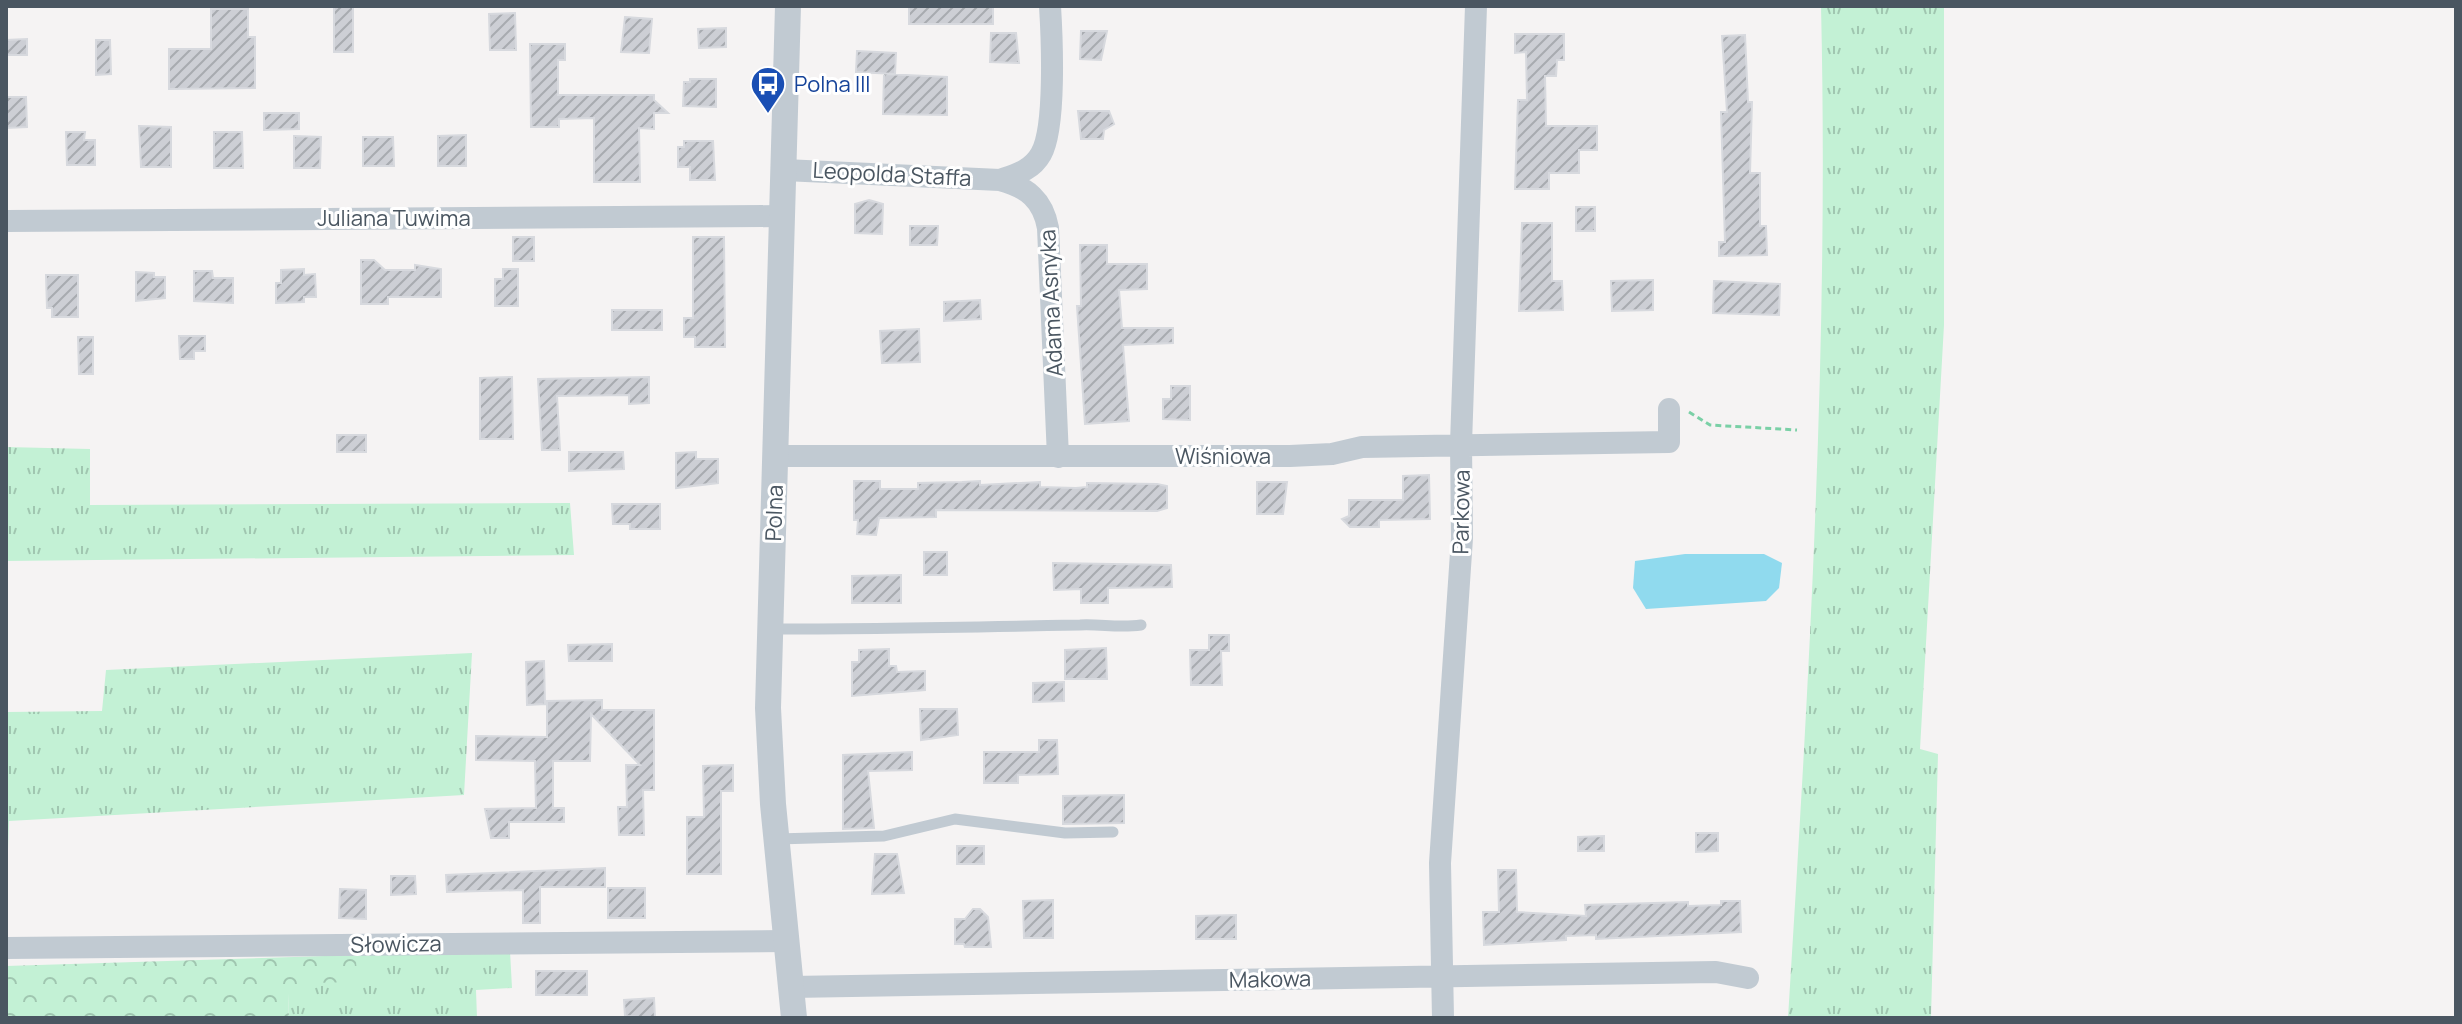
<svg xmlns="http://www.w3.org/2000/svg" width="2462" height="1024" font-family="Manrope,sans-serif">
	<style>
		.grass { fill: url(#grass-tufts) }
		.forest { fill: url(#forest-crowns) }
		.water { fill: #90daee }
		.building { fill: url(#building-hatch); stroke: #d7d9de; stroke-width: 2 }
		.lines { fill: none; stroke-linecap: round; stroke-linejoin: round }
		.path { stroke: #7ad0a6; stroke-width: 3; stroke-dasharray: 6 4; stroke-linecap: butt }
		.service { stroke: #c1cad2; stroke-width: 11 }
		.minor { stroke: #c1cad2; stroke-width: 22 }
		.tertiary { stroke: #c1cad2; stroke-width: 26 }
		.labels { text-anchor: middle; stroke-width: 6; stroke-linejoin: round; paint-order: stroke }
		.transit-label { font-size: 22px; fill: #164399; stroke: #fff; text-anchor: start }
		.street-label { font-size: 22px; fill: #4a5661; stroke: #fff }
	</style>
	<defs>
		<pattern id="grass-tufts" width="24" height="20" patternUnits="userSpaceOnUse" patternTransform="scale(2)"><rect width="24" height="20" fill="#c3f1d5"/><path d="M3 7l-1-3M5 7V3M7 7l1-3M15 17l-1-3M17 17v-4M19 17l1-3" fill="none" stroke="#a0c6b0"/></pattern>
		<pattern id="forest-crowns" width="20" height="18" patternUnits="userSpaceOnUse" patternTransform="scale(2)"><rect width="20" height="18" fill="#c3f1d5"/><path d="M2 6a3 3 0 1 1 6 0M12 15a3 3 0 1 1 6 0" fill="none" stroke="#a0c6b0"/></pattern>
		<pattern id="building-hatch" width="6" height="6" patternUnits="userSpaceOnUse" patternTransform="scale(2)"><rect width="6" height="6" fill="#cdcfd5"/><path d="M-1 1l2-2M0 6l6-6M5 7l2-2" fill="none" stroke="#a8abb0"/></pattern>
	</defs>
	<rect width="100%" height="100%" fill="#f5f3f3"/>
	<path class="grass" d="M1821,6H1944V325L1920,749L1938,754L1931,1018H1788C1809,682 1829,343 1821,6Z
		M6,447L90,449V505L570,503L574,555L6,561Z
		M472,653L464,795L9,821L6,905V712L102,711L106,670Z
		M510,951L512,988L476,990L477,1018H289L288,994H312V983L356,955Z"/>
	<path class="forest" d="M356,955L357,982L313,983L312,994H288L289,1018H6V966Z"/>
	<path class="water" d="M1685,554H1764L1782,563L1779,588L1766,601L1646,609L1633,588L1635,561Z"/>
	<path class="building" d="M334,6H353V52H334Z
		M909,6H993V24H909Z
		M211,9H248V37H255V88L169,89V49H211Z
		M515,13L516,50H490L489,14Z
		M625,17L652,19L649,53L621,52Z
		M726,28V47L699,48L698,29Z
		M1081,31H1107L1101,60L1080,59Z
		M991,33H1016L1019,63L990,62Z
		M1515,34H1564V60H1557L1556,76H1545L1546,126H1597V150H1579V173H1549V189H1515L1518,100H1527L1526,52L1515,53Z
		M1745,35L1748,102H1752L1750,173H1760V226H1766L1767,255L1719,256V242H1725L1721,112H1727L1722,36Z
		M27,39V55H6V40Z
		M96,40H110L111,74L96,75Z
		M530,44H565V60H558V95H654V100L668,113H654V129L639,128L640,182H594V118L559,119V127H531Z
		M857,51L896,53L895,74L856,72Z
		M884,74L947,77V115L883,114Z
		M690,79H716V107L683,106L684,82H690Z
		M6,97H26L27,127L6,128Z
		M1078,111H1109L1114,124L1104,130L1103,139H1081Z
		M264,113H299V129L264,130Z
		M139,126L171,127V167H141Z
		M66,132H85L84,140H95V165H67Z
		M214,132H242L243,168H214Z
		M466,135V166H438V136Z
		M294,136L321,137L320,168H294Z
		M363,137H393L394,166H363Z
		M684,141H713L715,180H690V167H678V147H684Z
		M869,200L883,204L882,234L855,233V204Z
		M1576,207H1595V231H1576Z
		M1522,223H1552V281H1562L1563,310L1519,311Z
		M910,226H938L937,245H910Z
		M513,237H534V261H513Z
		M693,237H724L725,347H695V337H684V318H693Z
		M1080,245H1107V264H1147V289L1119,290L1122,328H1173V343L1123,345L1129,421L1085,424L1077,306H1081Z
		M361,260H374L385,270H415V265L441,269V297H388V304H361Z
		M304,269V275L315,274L316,297H304V302L276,303V283H281V270Z
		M503,269H518V306H495V279H503Z
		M194,271H212L213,278H233V303L194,301Z
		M136,272L154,273V277H165V298L136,301Z
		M46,275H78V317H52V308H47Z
		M1653,280V310L1612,311L1611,281Z
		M1714,281L1780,284L1779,315L1713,313Z
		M980,300L981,319L944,321V302Z
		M612,310H662V330H612Z
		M919,329L920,362L882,363L880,331Z
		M179,336H205V351H194V359H180Z
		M78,337H93V374H79Z
		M512,377L513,439H480V378Z
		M649,377V403L629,404V395L557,396L560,450H542L538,379Z
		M1171,386H1190V420L1163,419V399H1171Z
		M337,435H366V452H337Z
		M569,452H623L624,469L569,471Z
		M696,452V459H718V483L676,488V453Z
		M1429,475L1430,519L1379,520V527H1350L1342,519L1349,516V500H1403V476Z
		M854,481H880V489H918V483L962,482L980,481V485L1040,482V487L1076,488L1087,487V483L1157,484L1167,486V508L1157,511L936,510V517L879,518L876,535L857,534L858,520H854Z
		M1257,482H1287L1283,514H1257Z
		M612,504H660V529H630V524H613Z
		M924,552H947V575H924Z
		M1053,563L1171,565L1172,587L1108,588V603H1081V589L1054,590Z
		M901,575V603H852V576Z
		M1209,635H1229V651H1221L1222,685H1191L1190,650H1209Z
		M612,644V661H569L568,645Z
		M1106,648L1107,679H1065V650Z
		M889,649V666H896L897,672L925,671V690L852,696V662H859V650Z
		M544,661L545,704L527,705L526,662Z
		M1064,682V701L1033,702V683Z
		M602,700V710H654V790H643L644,835H619L618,807H627L626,765H640L591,714L590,761H553V808H564V822H509V838H491L485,809L536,808L535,761L476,760V736L547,737V701Z
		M920,709H957L958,735L921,740Z
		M1039,740H1057L1058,774L1018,775V783H984V752H1039Z
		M912,752V770L868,771L874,828L843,829V755Z
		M733,765V791H721V874H687V817H704L703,766Z
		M1124,795V823L1063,824V796Z
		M1696,833H1718V851L1696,852Z
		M1604,836V851H1578V837Z
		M957,846H984V864H957Z
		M875,854H897L904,893L872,894Z
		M605,868V887H540V923H523V890L447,892L446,875Z
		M1498,870H1516L1517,912L1586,916L1585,905L1688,902V906L1721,905V901H1740L1741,932L1596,939V935L1566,936V940L1484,945L1483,912H1499Z
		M391,876H415L416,894L391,895Z
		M608,888H645V918H608Z
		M340,889L366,890V919L339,918Z
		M1053,900V938H1024L1023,901Z
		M973,909H980L988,917L991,947H965L964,944H955V919H965Z
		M1236,915V939H1196V916Z
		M536,971H587V995H536Z
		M654,998L655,1018L625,1016L624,1000Z"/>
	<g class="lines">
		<path class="path" d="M1689,412L1710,425L1797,430"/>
		<path class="service" d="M770,629C873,629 977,627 1080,625C1101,624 1119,628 1141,625
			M777,839L884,836L955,819L1065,833L1113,832"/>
		<path class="minor" d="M784,170L1000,180C1027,187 1043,200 1048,228L1058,457
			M1000,180C1017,174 1032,170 1041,154C1056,128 1052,38 1050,6
			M6,221L783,216
			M776,456H1290L1332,454L1362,447L1669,442V409
			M6,948L786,941
			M791,987L1716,972L1748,978
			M1443,1018L1440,863L1462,538L1461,444L1476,6"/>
		<path class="tertiary" d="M788,6L768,708L773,804L794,1018"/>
	</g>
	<defs>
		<symbol id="bus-pin" viewBox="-11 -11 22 30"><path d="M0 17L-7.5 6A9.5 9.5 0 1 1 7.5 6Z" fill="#1a4fb4" stroke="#fff"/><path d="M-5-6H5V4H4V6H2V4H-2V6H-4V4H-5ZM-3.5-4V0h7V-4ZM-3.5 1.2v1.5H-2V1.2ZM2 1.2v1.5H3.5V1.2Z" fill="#fff"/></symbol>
	</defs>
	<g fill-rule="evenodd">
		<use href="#bus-pin" x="748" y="64" width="40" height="54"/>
	</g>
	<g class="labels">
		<g class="transit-label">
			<text x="794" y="92">Polna III</text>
		</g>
		<g class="street-label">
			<text transform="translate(892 174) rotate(3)" y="8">Leopolda Staffa</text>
			<text x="394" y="226">Juliana Tuwima</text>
			<text transform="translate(1051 303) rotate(-93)" y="8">Adama Asnyka</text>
			<text x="1223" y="464">Wiśniowa</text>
			<text transform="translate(1461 512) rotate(-89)" y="8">Parkowa</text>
			<text transform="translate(774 513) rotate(-88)" y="8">Polna</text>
			<text transform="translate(396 944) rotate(-1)" y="8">Słowicza</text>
			<text transform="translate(1270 979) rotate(-1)" y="8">Makowa</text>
		</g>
	</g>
	<rect width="2462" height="1024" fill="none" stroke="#4a5661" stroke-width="16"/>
</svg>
